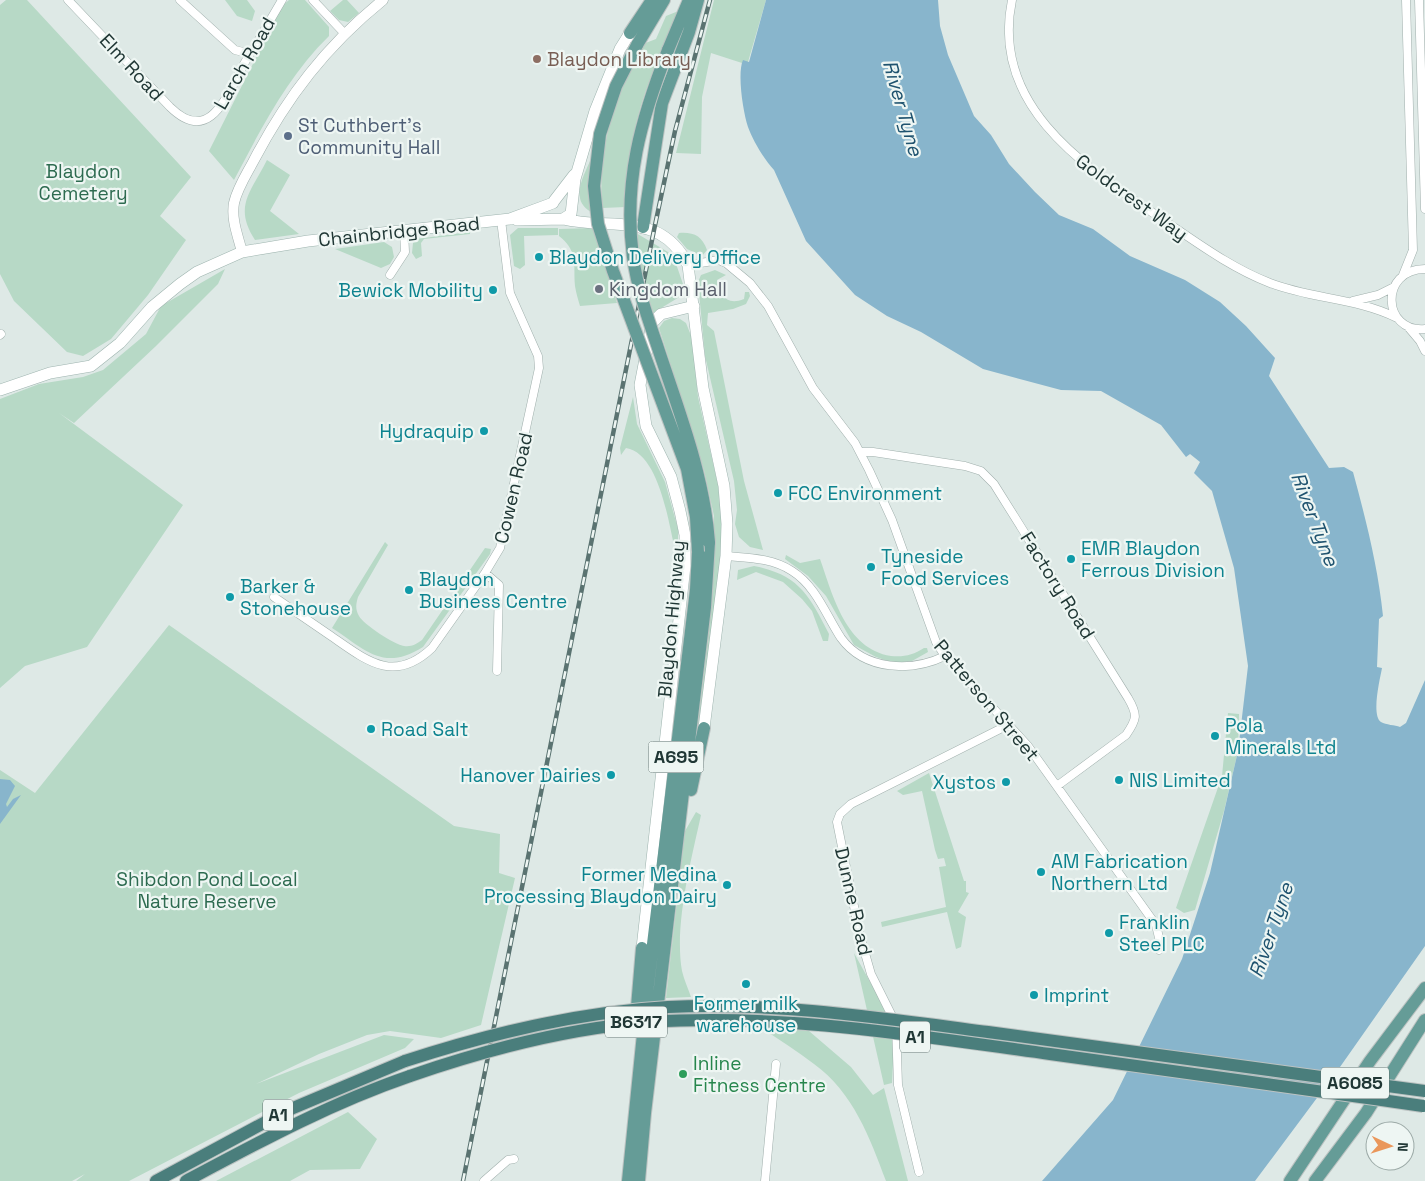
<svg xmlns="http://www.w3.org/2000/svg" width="1425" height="1181" font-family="'Space Grotesk',sans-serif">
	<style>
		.green { fill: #b7d9c6 }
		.water { fill: #88b5cc }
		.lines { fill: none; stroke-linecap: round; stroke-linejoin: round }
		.minor-casing { stroke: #a1b0ad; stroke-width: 9 }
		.tertiary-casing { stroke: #a1b0ad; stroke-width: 11 }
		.secondary-casing { stroke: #9eb4af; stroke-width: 12 }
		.primary-casing { stroke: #bcc3c2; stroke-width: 14 }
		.trunk-casing { stroke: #bcc3c2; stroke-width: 14 }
		.minor { stroke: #fff; stroke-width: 8 }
		.tertiary { stroke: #fff; stroke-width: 10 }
		.secondary { stroke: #fff; stroke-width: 11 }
		.primary { stroke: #659c97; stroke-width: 12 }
		.trunk { stroke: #4a7e7c; stroke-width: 12 }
		.rail-casing { stroke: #5a7371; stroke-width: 4.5 }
		.rail { stroke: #eef6f3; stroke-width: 2.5; stroke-dasharray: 8; stroke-linecap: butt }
		.primary-bridge-casing { stroke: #bcc3c2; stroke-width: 14; stroke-linecap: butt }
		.trunk-bridge-casing { stroke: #bcc3c2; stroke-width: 14; stroke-linecap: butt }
		.primary-bridge { stroke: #659c97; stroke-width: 12 }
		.trunk-bridge { stroke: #4a7e7c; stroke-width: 12 }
		.education-dot { fill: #8d6e63; stroke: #eef6f3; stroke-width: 2 }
		.service-dot { fill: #5c6f8a; stroke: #eef6f3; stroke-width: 2 }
		.culture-dot { fill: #0f9aa8; stroke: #eef6f3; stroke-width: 2 }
		.worship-dot { fill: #6b7280; stroke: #eef6f3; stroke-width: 2 }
		.leisure-dot { fill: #2e9e5b; stroke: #eef6f3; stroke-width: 2 }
		.labels { text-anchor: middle; stroke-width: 4.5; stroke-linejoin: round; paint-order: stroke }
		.shield { fill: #eef6f3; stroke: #5e706e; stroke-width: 1 }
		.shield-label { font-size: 18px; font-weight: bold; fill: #203735 }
		.education-label { font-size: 19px; fill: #785e54; stroke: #eef6f3; text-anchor: start }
		.street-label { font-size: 19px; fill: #203735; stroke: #eef6f3 }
		.service-label { font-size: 19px; fill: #4e5e75; stroke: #eef6f3; text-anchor: start }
		.park-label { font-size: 19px; fill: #2d6b50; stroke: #eef6f3 }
		.culture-label { font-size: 19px; fill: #0d838f; stroke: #eef6f3; text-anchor: start }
		.worship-label { font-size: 19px; fill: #5b616d; stroke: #eef6f3; text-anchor: start }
		.leisure-label { font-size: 19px; fill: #27864d; stroke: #eef6f3; text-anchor: start }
		.water-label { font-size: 20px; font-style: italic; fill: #1f536f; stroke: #eef6f3 }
	</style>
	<rect width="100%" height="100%" fill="#dee9e6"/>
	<path class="green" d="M6,0H27L191,177L160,216L186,240L148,295L111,339L83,356L67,352L14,301L0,274V5Z
		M225,0H247L255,11L252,21L237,16Z
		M289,0H305L329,27V36C287,77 261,129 234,180L209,151L282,6Z
		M343,0H347L359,13L348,22L339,20L330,11Z
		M714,0H766L748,62L742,63L711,53L702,97L701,154L676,153Z
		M676,12L680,13C660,53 641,94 633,139C629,161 628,185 626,207L602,208C598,143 614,101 643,44L656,39L666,16Z
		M591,159V212C569,200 584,175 591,159Z
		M267,160L290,175L270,211L299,234L255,240C233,206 251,192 267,160Z
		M518,228H558V235L524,236L525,265L520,269L514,266L510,235Z
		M593,228L617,303L580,306C578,299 576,293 575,286C573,265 579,252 559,236V229Z
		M470,232V234L424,239L421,243L422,256L416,259L412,253L413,243L416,239Z
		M636,233L673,255L684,287L681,296L653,313L640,267Z
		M679,233C694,232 702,236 707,250L702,256L687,249L677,237Z
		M384,242L392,247L394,257L390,264L381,268L335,249Z
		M225,269L218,284L156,346L74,423L59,413L183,505L87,647L25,666L0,688V399L39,384L83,377L103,370L146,334L161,306Z
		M715,270L726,275L717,280C720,295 726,306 744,299L745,292H749L750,296L746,304L733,309L708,313L707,325L714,331L744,481L763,550L750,547L739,537L735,524L737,510L734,481L705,356L698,282L701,275Z
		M672,318L680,319L686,323L692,338L698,397L718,485L723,534L717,592L693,770L689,780L714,560V516L704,470L659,328L664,321Z
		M633,397L637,424L665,482L678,529V542L674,545C668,519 658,453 626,448L621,455L620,448Z
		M385,542L388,545L358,597C356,604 355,609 359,616C363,624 395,645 404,646C412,647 416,644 422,640L485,548L491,549L490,554L423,647C383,672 366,650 332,628Z
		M786,555L800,563L820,559C833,596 846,649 891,656C905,657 913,655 924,648H927L928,652L912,661L894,663L876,657L854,645L826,596L808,576L785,559Z
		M754,566C799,575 809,595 829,634L828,641H823L812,611L802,599L783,582L756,572L737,580L738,570Z
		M169,625L454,826L500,834L499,873L515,878L481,1025L441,1038L390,1031L367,1035L319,1054L256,1084L384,1035L414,1039L405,1048L299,1093L129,1181H76L85,1174L72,1181H0V770L35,793Z
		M1228,713L1239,714L1238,751L1224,811L1195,910L1184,913L1176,908L1222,776Z
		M929,773L964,881H966V892L969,893L958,912L966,917L961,947L956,949L947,912L882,927L881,922L946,907L939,867L946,866L944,858L938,859L935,850L922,791L903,795L897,791Z
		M696,812L701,815C691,861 674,925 682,971C684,980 688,988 691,997L666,998L685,831Z
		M854,953L884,1007L894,1044L892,1083L884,1085Z
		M760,1027L809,1031L851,1067L873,1095L884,1088L908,1181H886C870,1138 853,1092 814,1064C797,1051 778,1039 760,1027Z
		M348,1112L377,1139L360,1169L310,1170L290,1181H216Z"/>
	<path class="water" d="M766,0H938L940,26L948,55L974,116L991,135L1009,164L1035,192L1059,215L1093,229L1130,256L1185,280L1220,302L1246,326L1275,358L1269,376L1329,468L1344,467L1353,472C1366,520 1378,567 1383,616L1379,619L1377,667L1382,668C1380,679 1371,715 1381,722C1386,725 1395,725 1400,727L1406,723L1425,680V946L1340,1067L1255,1181H1042L1113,1100L1182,959L1210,873L1238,751L1248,666L1234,568L1212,491L1194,473L1200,462L1190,454L1186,457L1161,425L1101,391L1061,390L983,369L921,332L887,316L855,295L806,241L774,170C764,159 753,141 748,127C743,112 737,73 743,60L749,62Z
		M0,779L10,780L15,786L6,804L7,807L13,799L21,795L0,824Z"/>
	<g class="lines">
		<defs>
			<path id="minor" d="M68,0L170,107C217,153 232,75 254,48L282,0
				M180,0L235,50L247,53
				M313,0L345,34
				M1012,0C990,106 1084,166 1159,217C1195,241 1229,267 1270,283C1311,299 1357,298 1397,318
				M1419,0L1425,209
				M688,265L719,260L726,263L750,283L768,306L813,388L855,443L869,470L892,520L936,642L945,656L1028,746L1156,925L1160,942L1159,950
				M1425,269C1379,269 1382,333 1425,329
				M390,275L405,252L404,231
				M1403,275L1413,250L1406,0
				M1353,301L1378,295L1394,287
				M1409,328L1420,341L1425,351
				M0,335L1,334
				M860,452H873L965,466L981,471L994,484L1128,698C1138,715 1137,719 1126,735L1057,786
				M726,556C749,558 772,558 792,571C816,586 826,615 841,638C865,671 912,672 945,656
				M485,573L499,585L497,671
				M274,597C293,610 312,623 331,636C367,661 394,684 432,648L485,573L500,548L539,368L538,356L510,293L501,220
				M919,1172L898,1085L896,1024L871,974L860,936L837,822L840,814L851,804L1008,725
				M484,1181L508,1160L514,1159
				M765,1181L776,1064"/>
			<path id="tertiary" d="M242,252C238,236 231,219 234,203C237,189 246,175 253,162C287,97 326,46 383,0"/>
			<path id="secondary" d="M554,201L574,175
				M563,219C613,231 660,210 688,265L703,388L724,486L727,524L726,556L704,728
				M517,220L563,219L571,214L575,179L595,111L620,49L630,33
				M0,390L50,373L91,366L120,343L152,307L180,284L197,272L242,252L308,241L510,219L553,203
				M642,948L685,566V535L680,511L671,477L646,426L640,385L652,323L661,314L694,306"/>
			<path id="primary" d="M630,33L652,0
				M637,45L664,0
				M668,50L689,0
				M643,227L662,103L689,32L698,0
				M691,790L704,728
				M636,1019L642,948
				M628,1181L648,985L696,590L698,552
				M639,1181L645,1113L705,607L709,542
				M1290,1181L1370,1061L1425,988
				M1315,1181L1366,1113L1425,1020"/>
			<path id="trunk" d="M156,1181L286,1111L405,1061
				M186,1181C259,1142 331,1103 410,1076"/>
		</defs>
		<use href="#minor" class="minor-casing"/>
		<use href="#tertiary" class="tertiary-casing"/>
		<use href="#secondary" class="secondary-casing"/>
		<use href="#primary" class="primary-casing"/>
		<use href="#trunk" class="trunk-casing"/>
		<use href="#minor" class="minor"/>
		<use href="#tertiary" class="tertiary"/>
		<use href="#secondary" class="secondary"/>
		<use href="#primary" class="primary"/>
		<use href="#trunk" class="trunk"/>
		<defs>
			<path id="rail" d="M463,1181L654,230L675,131L710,0"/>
		</defs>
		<use href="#rail" class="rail-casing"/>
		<use href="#rail" class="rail"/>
		<defs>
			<path id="primary-bridge" d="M637,45L616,86L600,134L594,186L598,224L613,271L687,469L696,517L698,552
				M668,50C641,119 623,181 633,257C637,287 647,316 657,345C678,409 704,474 709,542"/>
			<path id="trunk-bridge" d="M405,1061C491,1033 578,1012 668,1007C776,1002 882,1018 988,1032C1134,1051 1279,1072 1425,1091
				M410,1076C488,1049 568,1028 650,1022C784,1013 918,1036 1050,1054C1175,1071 1299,1088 1423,1106"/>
		</defs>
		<use href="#primary-bridge" class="primary-bridge-casing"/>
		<use href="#trunk-bridge" class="trunk-bridge-casing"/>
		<use href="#primary-bridge" class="primary-bridge"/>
		<use href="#trunk-bridge" class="trunk-bridge"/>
	</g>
	<circle class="education-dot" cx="537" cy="59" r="5"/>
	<circle class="service-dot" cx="288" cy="136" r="5"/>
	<g class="culture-dot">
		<circle cx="539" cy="257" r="5"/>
		<circle cx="493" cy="290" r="5"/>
		<circle cx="484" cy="431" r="5"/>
		<circle cx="778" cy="493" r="5"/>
		<circle cx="1071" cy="559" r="5"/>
		<circle cx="871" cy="567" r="5"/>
		<circle cx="409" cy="590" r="5"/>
		<circle cx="230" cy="597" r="5"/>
		<circle cx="371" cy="729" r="5"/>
		<circle cx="1215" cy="736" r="5"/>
		<circle cx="611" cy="775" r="5"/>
		<circle cx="1119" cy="780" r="5"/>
		<circle cx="1006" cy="782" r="5"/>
		<circle cx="1041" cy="872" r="5"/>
		<circle cx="727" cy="885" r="5"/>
		<circle cx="1109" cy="933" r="5"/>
		<circle cx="746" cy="984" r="5"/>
		<circle cx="1034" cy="995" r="5"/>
	</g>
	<circle class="worship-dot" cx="599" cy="289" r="5"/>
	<circle class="leisure-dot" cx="683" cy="1074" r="5"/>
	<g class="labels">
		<g class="shield">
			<rect x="648.5" y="741.5" width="55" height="31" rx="4"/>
			<rect x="605" y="1006.5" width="62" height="31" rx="4"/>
			<rect x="900" y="1021.5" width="30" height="31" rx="4"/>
			<rect x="1321" y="1067.5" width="68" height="31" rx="4"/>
			<rect x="263" y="1099.5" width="30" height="31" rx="4"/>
		</g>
		<g class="shield-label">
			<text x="676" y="763">A695</text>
			<text x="636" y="1028">B6317</text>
			<text x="915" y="1043">A1</text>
			<text x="1355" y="1089">A6085</text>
			<text x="278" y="1121">A1</text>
		</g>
		<g class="education-label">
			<text x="547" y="66">Blaydon Library</text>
		</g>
		<g class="street-label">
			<text transform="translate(244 63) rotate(-60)" y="7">Larch Road</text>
			<text transform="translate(132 67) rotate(47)" y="7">Elm Road</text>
			<text transform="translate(1132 197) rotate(36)" y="7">Goldcrest Way</text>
			<text transform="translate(399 231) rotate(-6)" y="7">Chainbridge Road</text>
			<text transform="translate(513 488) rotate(-77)" y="7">Cowen Road</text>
			<text transform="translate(1058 585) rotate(58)" y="7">Factory Road</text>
			<text transform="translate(671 619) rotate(-85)" y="7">Blaydon Highway</text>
			<text transform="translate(987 700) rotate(50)" y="7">Patterson Street</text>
			<text transform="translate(854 901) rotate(77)" y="7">Dunne Road</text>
		</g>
		<g class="service-label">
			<text x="298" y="132">St Cuthbert's<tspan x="298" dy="22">Community Hall</tspan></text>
		</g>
		<g class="park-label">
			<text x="83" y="178">Blaydon<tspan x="83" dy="22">Cemetery</tspan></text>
			<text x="207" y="886">Shibdon Pond Local<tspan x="207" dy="22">Nature Reserve</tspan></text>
		</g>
		<g class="culture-label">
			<text x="549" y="264">Blaydon Delivery Office</text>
			<text x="483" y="297" text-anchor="end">Bewick Mobility</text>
			<text x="474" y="438" text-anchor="end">Hydraquip</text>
			<text x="788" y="500">FCC Environment</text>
			<text x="1081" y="555">EMR Blaydon<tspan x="1081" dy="22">Ferrous Division</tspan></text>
			<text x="881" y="563">Tyneside<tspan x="881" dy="22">Food Services</tspan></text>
			<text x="419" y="586">Blaydon<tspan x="419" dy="22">Business Centre</tspan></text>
			<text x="240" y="593">Barker &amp;<tspan x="240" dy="22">Stonehouse</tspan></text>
			<text x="1225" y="732">Pola<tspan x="1225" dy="22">Minerals Ltd</tspan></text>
			<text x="381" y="736">Road Salt</text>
			<text x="601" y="782" text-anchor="end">Hanover Dairies</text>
			<text x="1129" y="787">NIS Limited</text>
			<text x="996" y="789" text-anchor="end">Xystos</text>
			<text x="1051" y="868">AM Fabrication<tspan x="1051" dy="22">Northern Ltd</tspan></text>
			<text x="717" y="881" text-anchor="end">Former Medina<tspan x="717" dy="22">Processing Blaydon Dairy</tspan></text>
			<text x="1119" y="929">Franklin<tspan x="1119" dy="22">Steel PLC</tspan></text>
			<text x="1044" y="1002">Imprint</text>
			<text x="746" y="1010" text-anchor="middle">Former milk<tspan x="746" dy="22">warehouse</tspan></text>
		</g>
		<g class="worship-label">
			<text x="609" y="296">Kingdom Hall</text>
		</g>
		<g class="leisure-label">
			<text x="693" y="1070">Inline<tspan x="693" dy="22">Fitness Centre</tspan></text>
		</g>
		<g class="water-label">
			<text transform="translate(903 108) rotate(74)" y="7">River Tyne</text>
			<text transform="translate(1315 519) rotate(69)" y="7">River Tyne</text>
			<text transform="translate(1271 930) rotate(-71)" y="7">River Tyne</text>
		</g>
	</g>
	<g transform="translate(1390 1146) rotate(94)"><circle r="24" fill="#eef6f3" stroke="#9caaa7"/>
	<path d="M0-4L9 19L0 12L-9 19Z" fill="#ea975b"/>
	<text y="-8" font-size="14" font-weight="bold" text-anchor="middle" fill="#203735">N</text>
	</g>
</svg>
